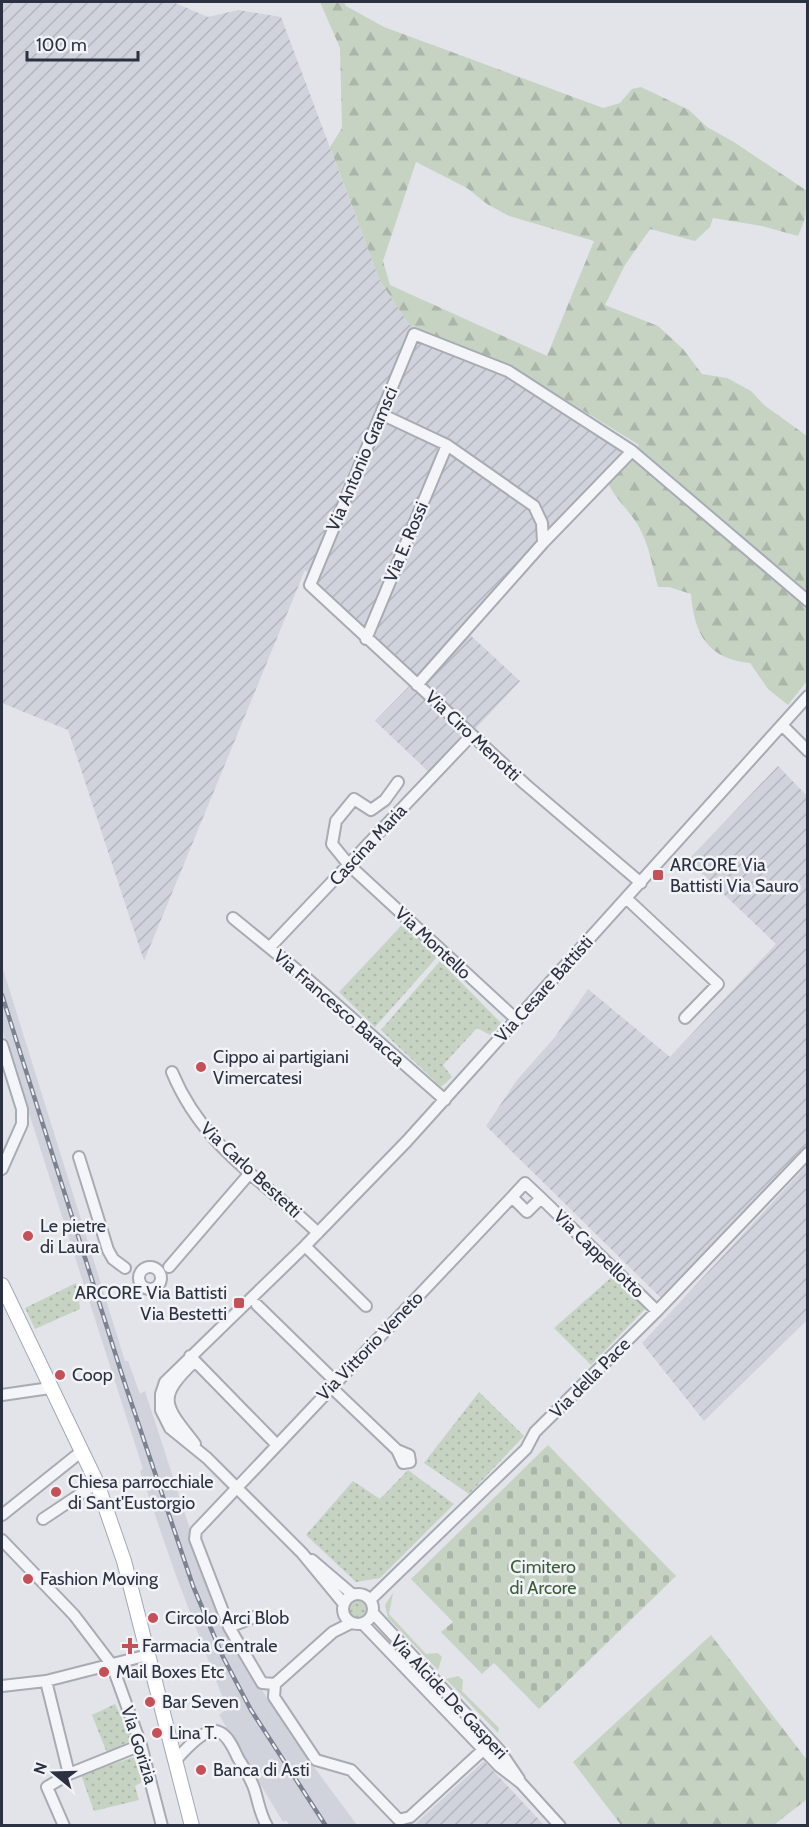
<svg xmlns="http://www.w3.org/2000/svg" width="809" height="1827" font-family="Cabin,sans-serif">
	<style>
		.built { fill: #d0d3db }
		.industrial { fill: url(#industrial-furrows) }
		.grass { fill: url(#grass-dots) }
		.forest { fill: url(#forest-firs); fill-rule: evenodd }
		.cemetery { fill: url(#cemetery-stones) }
		.garden { fill: #c6d3c3 }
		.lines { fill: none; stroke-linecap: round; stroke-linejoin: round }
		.minor-casing { stroke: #a7abb3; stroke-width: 14 }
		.major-casing { stroke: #a2a8b4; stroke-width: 16 }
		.minor { stroke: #f4f5f8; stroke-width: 10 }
		.major { stroke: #fff; stroke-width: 14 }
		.rail-casing { stroke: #7c8292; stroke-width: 4.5 }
		.rail { stroke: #f1f3f7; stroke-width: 2; stroke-dasharray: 7; stroke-linecap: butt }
		.poi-dot { fill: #c55057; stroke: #f1f3f7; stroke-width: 2 }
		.labels { text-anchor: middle; stroke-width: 5; stroke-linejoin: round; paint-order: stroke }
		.street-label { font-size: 18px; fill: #2b3140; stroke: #f1f3f7 }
		.poi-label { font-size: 18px; fill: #2b3140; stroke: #f1f3f7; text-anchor: start }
		.park-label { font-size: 18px; fill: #3d5b39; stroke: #f1f3f7 }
	</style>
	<defs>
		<pattern id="industrial-furrows" width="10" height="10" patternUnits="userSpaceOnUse" patternTransform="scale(1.5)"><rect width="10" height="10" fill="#d0d3db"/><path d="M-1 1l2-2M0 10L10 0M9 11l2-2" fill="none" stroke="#b3b6bd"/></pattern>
		<pattern id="grass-dots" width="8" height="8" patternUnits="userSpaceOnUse" patternTransform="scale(1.5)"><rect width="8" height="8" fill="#c6d3c3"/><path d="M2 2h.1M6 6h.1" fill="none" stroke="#aab6a9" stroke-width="1.8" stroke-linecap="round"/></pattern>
		<pattern id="forest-firs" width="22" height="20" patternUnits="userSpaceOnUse" patternTransform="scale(1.5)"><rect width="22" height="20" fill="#c6d3c3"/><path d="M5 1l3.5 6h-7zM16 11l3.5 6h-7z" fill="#aab6a9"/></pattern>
		<pattern id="cemetery-stones" width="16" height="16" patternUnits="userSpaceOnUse" patternTransform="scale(1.5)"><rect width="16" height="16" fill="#c6d3c3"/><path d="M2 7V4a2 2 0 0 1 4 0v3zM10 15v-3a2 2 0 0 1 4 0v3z" fill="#aab6a9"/></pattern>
	</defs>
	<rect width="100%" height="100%" fill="#e2e4e9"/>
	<path class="built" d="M2,966L125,1361H128L140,1394L145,1391L214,1603L255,1679L291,1736L357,1825L290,1826L286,1820L283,1822L219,1715L227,1709L175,1573L140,1471L143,1469L2,1029Z"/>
	<path class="industrial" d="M2,2H173L208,17L238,10L281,17L380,281L409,324L509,369L632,447L469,634L520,681L432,775L375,721L417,678L305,570L144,961L68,730L2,703Z
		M778,766L807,796V1145L665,1302L486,1126L517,1080L555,1037L588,989L670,1057L776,944L688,860Z
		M807,1165V1320L704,1421L642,1343Z
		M484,1761L544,1825H414Z"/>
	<path class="grass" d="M402,925L438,956L375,1027L339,992Z
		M440,961L502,1024L490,1035L477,1028L443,1065L452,1077L441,1087L381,1030Z
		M614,1275L647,1307L591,1365L554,1328Z
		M76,1283L80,1309L35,1329L25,1308Z
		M479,1392L524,1436L469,1494L424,1463Z
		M408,1470L454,1504L380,1578L356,1582L306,1535L353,1481L380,1499Z
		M349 1609a9 9 0 1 1 18 0a9 9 0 1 1-18 0Z
		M115,1704L132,1740L107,1753L92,1715Z
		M134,1757L142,1782L135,1786L139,1800L94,1811L81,1775Z"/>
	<path class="forest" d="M320,2H344L346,6L384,27L603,108L620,103L632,89L641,87L689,110L707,127L734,142L807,191L805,219L798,236L762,226L713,218L710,227L695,241L650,229L625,265L605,305L658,326L683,349L702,374L727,378L751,391L764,405L807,436V681L788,705L768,689L750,663C708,659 694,634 691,594L669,587H658C653,569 650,550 642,533C633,513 617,502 608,483L639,445L527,376L409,324L380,281L330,147L342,128L340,48ZM416,162L467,188L487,204L509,216L594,241L547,356L390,285L383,261Z
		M711,1635L807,1760V1799L774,1825H621L573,1762Z"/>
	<path class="cemetery" d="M548,1445L676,1576L539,1709L494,1663L482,1674L441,1632L453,1622L411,1579Z"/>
	<path class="garden" d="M393,1593L389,1614L426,1654L438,1653L442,1657L438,1670L388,1618L385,1605Z
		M458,1676L463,1680L462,1691L499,1728L498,1733L446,1679Z"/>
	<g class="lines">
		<defs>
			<path id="minor" d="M381,414L447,445L534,506L542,523L543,543
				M366,639L447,445
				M417,685L543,543L632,451
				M782,725L808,751
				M398,782L385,800L371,810L354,799L336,821L332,844L349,865L517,1020
				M641,883L525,784L310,585L414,334L508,371L632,451L808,601
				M626,898L718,984L685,1018
				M233,918L303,975L445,1100
				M270,947L466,741
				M2,1045L22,1109V1124L2,1169
				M172,1072C203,1147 262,1179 318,1233
				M79,1157L108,1250L113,1259L125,1268
				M541,1198L527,1212L512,1197L525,1183L541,1198L657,1311
				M305,1246L366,1306
				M169,1267L250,1173
				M139 1278a11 11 0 1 1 22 0a11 11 0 1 1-22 0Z
				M257,1305L336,1382
				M190,1356L276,1444
				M195,1361C155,1399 165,1405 195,1444
				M331,1387L397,1450L403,1463L410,1462L409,1455L397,1450
				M2,1395L50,1388
				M2,1515L82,1451
				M43,1519L97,1483
				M2,1540L74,1615L112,1665L141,1745L162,1826
				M312,1560L353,1595
				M343 1609a15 15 0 1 1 30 0a15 15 0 1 1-30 0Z
				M370,1600L526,1449L535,1432L657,1311L808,1153
				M344,1604L302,1553L207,1458L170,1428L161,1410V1394L165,1382L305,1246L407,1141L808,696
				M373,1613L500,1751L519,1779
				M363,1624L499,1766L521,1783L560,1826
				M229,1627L257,1616
				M46,1681L69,1774
				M275,1684L262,1683L229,1627L195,1539L196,1531L512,1197
				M275,1684L274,1697L316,1760L351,1770L399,1820L410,1817L483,1750
				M275,1684L333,1632L351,1623
				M2,1686L46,1681L148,1655
				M175,1761C183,1752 205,1726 219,1732C229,1736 234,1750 238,1758C244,1768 252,1780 255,1791C259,1804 260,1814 267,1826
				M64,1826L47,1787L69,1774L141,1745"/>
			<path id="major" d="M2,1285L97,1483L124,1561L192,1826"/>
		</defs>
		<use href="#minor" class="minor-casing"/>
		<use href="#major" class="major-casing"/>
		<use href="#minor" class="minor"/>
		<use href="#major" class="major"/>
		<defs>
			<path id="rail" d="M2,995L123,1378L193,1586L223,1657L251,1710L326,1826"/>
		</defs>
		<use href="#rail" class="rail-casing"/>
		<use href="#rail" class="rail"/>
	</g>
	<g class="poi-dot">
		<rect x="652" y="869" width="12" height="12" rx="3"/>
		<circle cx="201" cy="1067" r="6"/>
		<circle cx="28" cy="1236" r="6"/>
		<rect x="233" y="1297" width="12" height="12" rx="3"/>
		<circle cx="60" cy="1375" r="6"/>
		<circle cx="56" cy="1492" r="6"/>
		<circle cx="28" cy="1579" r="6"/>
		<circle cx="153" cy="1618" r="6"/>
		<path d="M127 1637h6v6h6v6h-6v6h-6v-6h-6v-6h6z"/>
		<circle cx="104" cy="1672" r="6"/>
		<circle cx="150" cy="1702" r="6"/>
		<circle cx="157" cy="1733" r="6"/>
		<circle cx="201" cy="1770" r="6"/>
	</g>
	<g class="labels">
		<g class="street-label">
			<text transform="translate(362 459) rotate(-67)" y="6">Via Antonio Gramsci</text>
			<text transform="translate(406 542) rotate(-67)" y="6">Via E. Rossi</text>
			<text transform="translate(473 736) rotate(43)" y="6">Via Ciro Menotti</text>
			<text transform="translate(368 845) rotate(-47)" y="6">Cascina Maria</text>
			<text transform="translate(433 943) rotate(43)" y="6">Via Montello</text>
			<text transform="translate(544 989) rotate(-48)" y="6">Via Cesare Battisti</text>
			<text transform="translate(339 1008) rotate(41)" y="6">Via Francesco Baracca</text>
			<text transform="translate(251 1170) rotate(43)" y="6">Via Carlo Bestetti</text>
			<text transform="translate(599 1254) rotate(44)" y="6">Via Cappellotto</text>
			<text transform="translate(370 1346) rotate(-46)" y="6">Via Vittorio Veneto</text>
			<text transform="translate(590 1378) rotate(-45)" y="6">Via della Pace</text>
			<text transform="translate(449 1697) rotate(47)" y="6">Via Alcide De Gasperi</text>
			<text transform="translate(139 1745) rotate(72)" y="6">Via Gorizia</text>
		</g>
		<g class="poi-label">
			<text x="670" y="871">ARCORE Via<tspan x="670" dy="21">Battisti Via Sauro</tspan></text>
			<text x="213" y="1063">Cippo ai partigiani<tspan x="213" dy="21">Vimercatesi</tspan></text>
			<text x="40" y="1232">Le pietre<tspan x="40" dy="21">di Laura</tspan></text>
			<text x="227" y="1299" text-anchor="end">ARCORE Via Battisti<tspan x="227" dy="21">Via Bestetti</tspan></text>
			<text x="72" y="1381">Coop</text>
			<text x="68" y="1488">Chiesa parrocchiale<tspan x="68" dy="21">di Sant'Eustorgio</tspan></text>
			<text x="40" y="1585">Fashion Moving</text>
			<text x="165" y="1624">Circolo Arci Blob</text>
			<text x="142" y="1652">Farmacia Centrale</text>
			<text x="116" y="1678">Mail Boxes Etc</text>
			<text x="162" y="1708">Bar Seven</text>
			<text x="169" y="1739">Lina T.</text>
			<text x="213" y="1776">Banca di Asti</text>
		</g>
		<g class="park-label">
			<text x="543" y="1573">Cimitero<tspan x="543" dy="21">di Arcore</tspan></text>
		</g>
	</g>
	<rect width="809" height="1827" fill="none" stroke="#2b3140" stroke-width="6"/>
	<g transform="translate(54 1773) rotate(289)" stroke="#f1f3f7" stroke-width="4.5" paint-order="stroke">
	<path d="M0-4.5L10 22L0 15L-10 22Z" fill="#2b3140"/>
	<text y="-9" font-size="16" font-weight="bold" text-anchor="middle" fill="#2b3140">N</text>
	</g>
	<path d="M27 51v9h111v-9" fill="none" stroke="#2b3140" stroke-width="3"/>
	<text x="36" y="51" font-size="18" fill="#2b3140" stroke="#f1f3f7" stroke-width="4.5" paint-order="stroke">100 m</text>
</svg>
